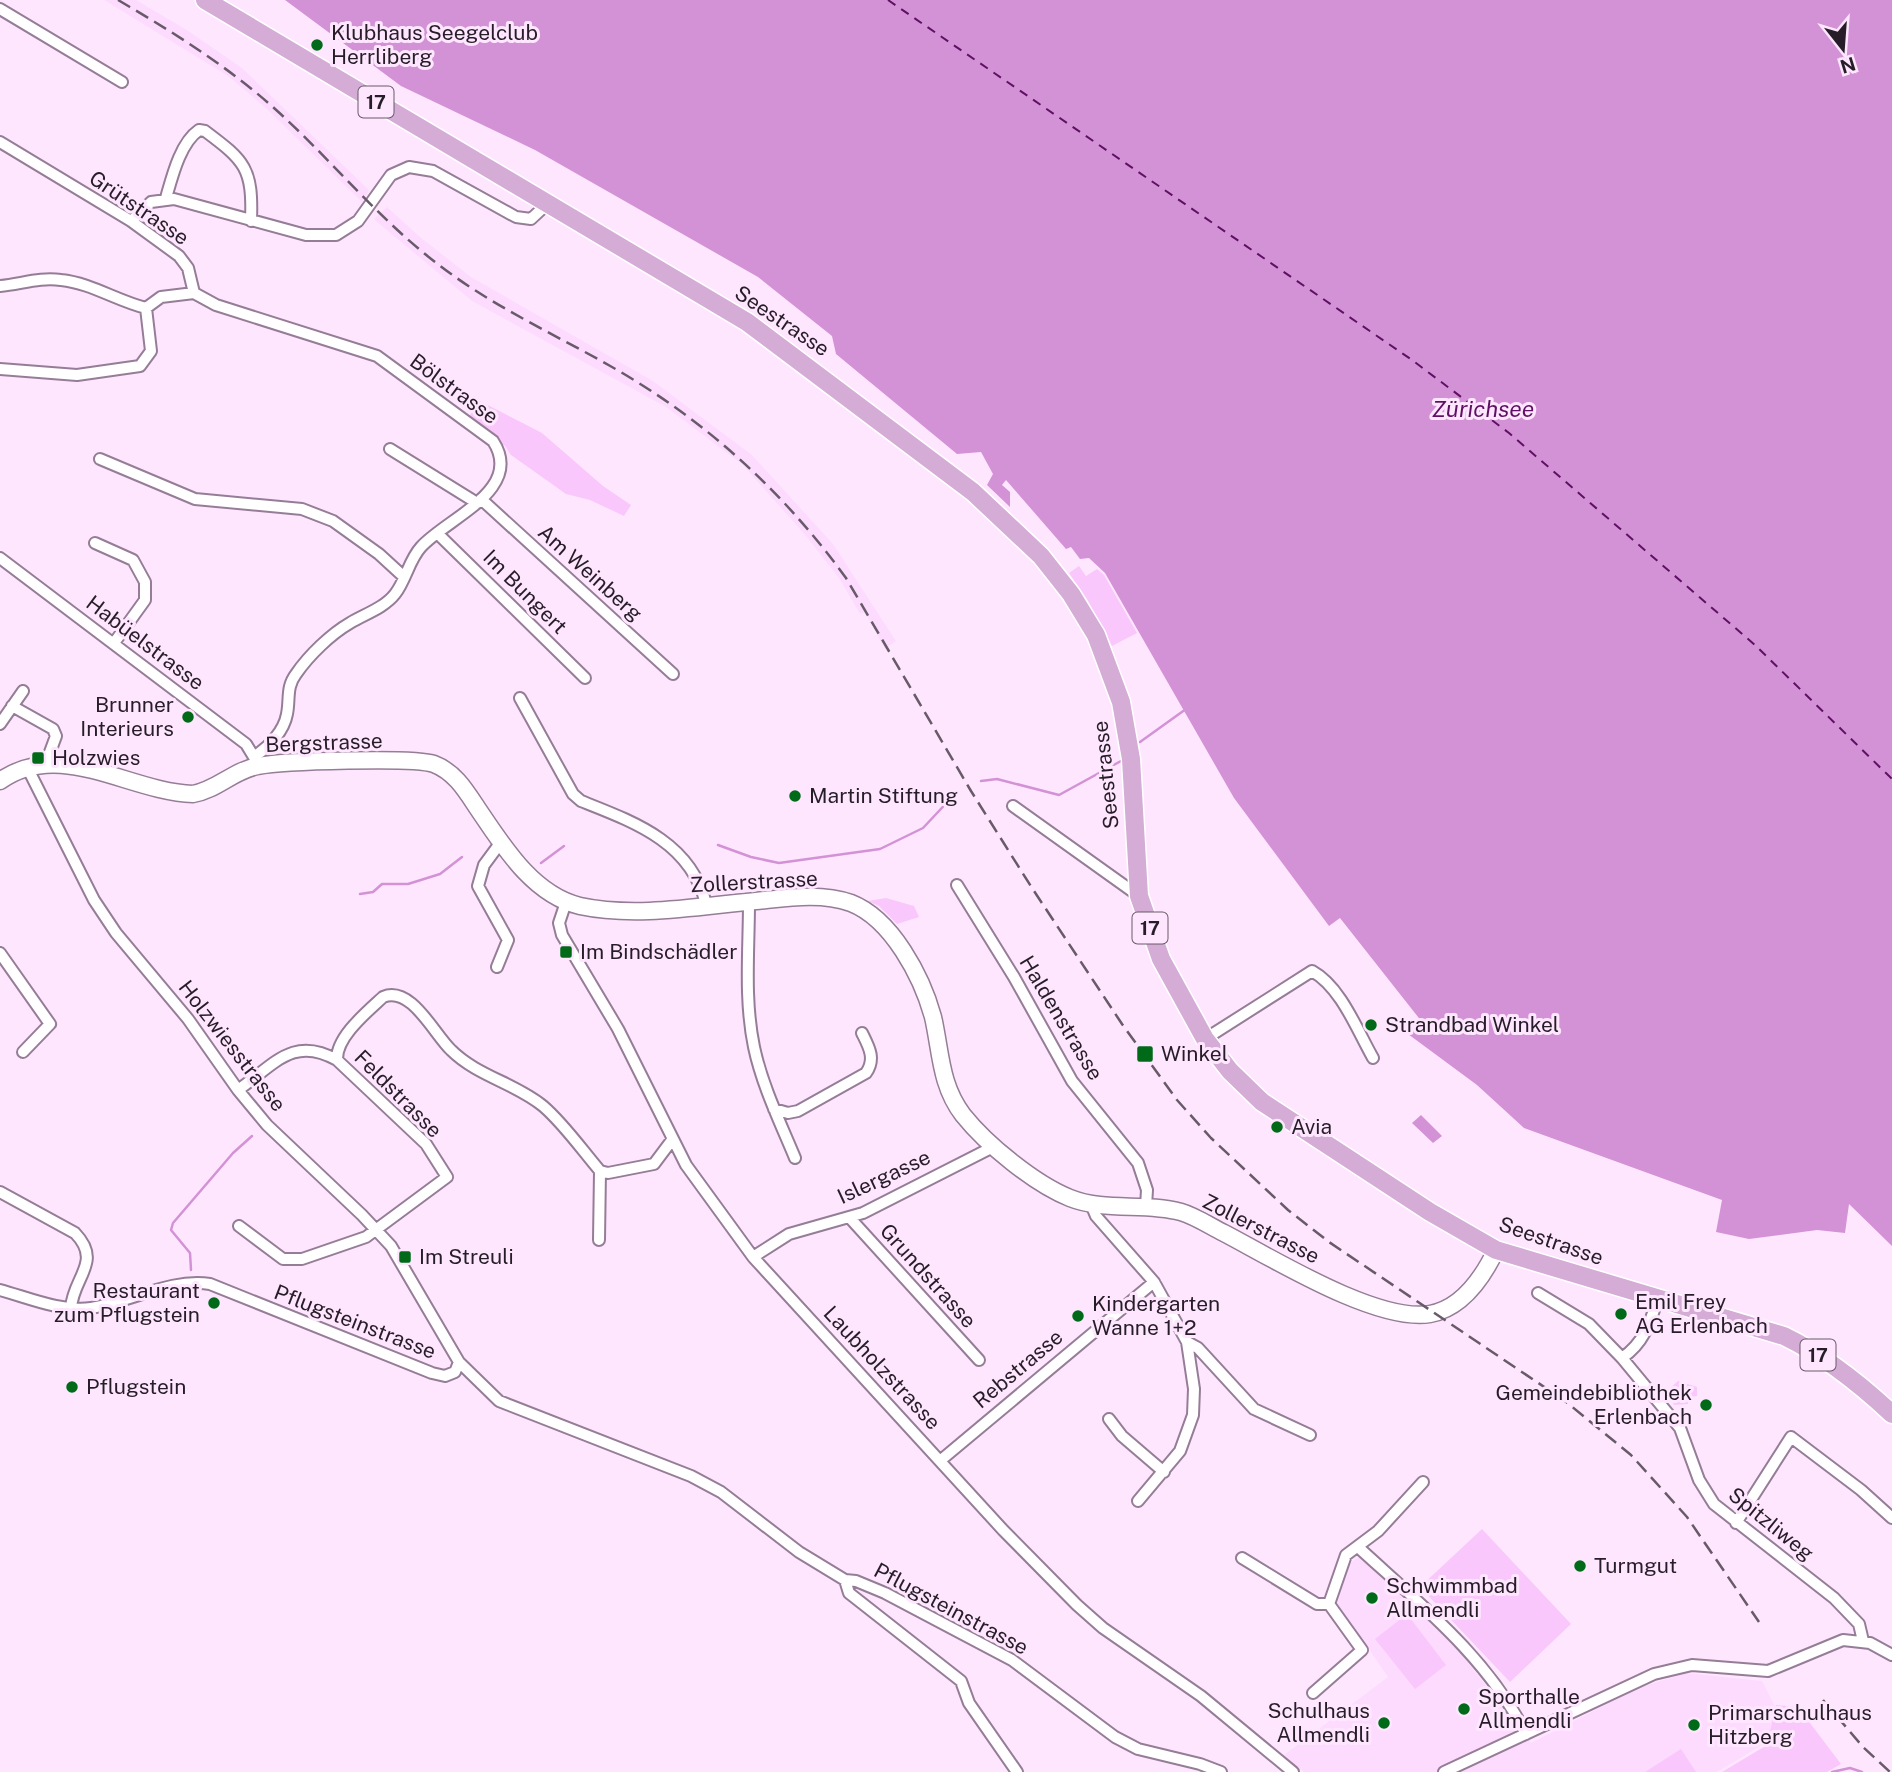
<svg xmlns="http://www.w3.org/2000/svg" width="1892" height="1772" font-family="'Public Sans',sans-serif">
	<style>
		.built { fill: #fddbfe }
		.green { fill: #f9c7fb }
		.water { fill: #d392d6 }
		.lines { fill: none; stroke-linecap: round; stroke-linejoin: round }
		.stream { stroke: #d392d6; stroke-width: 2.5 }
		.ferry { stroke: #5f1064; stroke-width: 2; stroke-dasharray: 9 7; stroke-linecap: butt }
		.street-casing { stroke: #967d97; stroke-width: 14 }
		.secondary-casing { stroke: #967d97; stroke-width: 19 }
		.primary-casing { stroke: #fff; stroke-width: 21 }
		.street { stroke: #fff; stroke-width: 10 }
		.secondary { stroke: #fff; stroke-width: 16 }
		.primary { stroke: #d4acd6; stroke-width: 18 }
		.rail { stroke: #685a69; stroke-width: 2.5; stroke-dasharray: 14 7; stroke-linecap: butt }
		.poi-dot { fill: #006a19; stroke: #fee7fe; stroke-width: 2.5 }
		.labels { text-anchor: middle; stroke-width: 6; stroke-linejoin: round; paint-order: stroke }
		.shield { fill: #fee7fe; stroke: #685a68; stroke-width: 2 }
		.shield-label { font-size: 19px; font-weight: bold; fill: #271d28 }
		.poi-label { font-size: 21px; fill: #271d28; stroke: #fee7fe; text-anchor: start }
		.street-label { font-size: 21px; fill: #271d28; stroke: #fee7fe }
		.water-label { font-size: 23px; font-style: italic; fill: #5f1064; stroke: #fee7fe }
	</style>
	<rect width="100%" height="100%" fill="#fee7fe"/>
	<path class="built" d="M104,0H136L187,30L242,68L369,190L362,202L266,108L228,76Z
		M387,207L420,237L471,277L653,381L752,455L833,544L896,641L885,649L865,612L860,614L839,578L806,536L743,465L666,407L472,301L376,221L374,219Z
		M1359,1557L1451,1641L1531,1743L1638,1688L1686,1673L1762,1681L1787,1730L1717,1772H1304L1284,1755L1388,1677L1337,1603L1350,1563Z"/>
	<path class="green" d="M478,400L542,433L603,486L631,505L624,516L590,500L566,494L511,455L505,446L468,419Z
		M1079,566L1086,576L1097,569L1104,575L1137,633L1112,646L1087,599L1069,573Z
		M886,898L914,906L919,917L897,924L879,906L868,901Z
		M1678,1381L1697,1387V1396L1690,1397L1688,1404L1674,1405L1667,1391Z
		M1482,1529L1571,1624L1510,1682L1420,1587Z
		M1407,1614L1446,1665L1415,1689L1375,1639Z
		M1776,1705L1798,1707L1841,1764L1827,1772H1722L1767,1745Z
		M1681,1749L1696,1772H1645Z"/>
	<path class="water" d="M285,0H1892V1246L1849,1204L1845,1233L1817,1230L1749,1239L1716,1232L1722,1200L1524,1128L1477,1085L1408,1034L1422,1022L1340,918L1329,926L1234,798L1105,573L1089,558L1080,559L1071,547L1066,549L1006,480L1002,485L1010,492V507L987,485L993,474L981,452L957,454L836,354L832,336L758,277L535,150L401,86Z
		M1421,1115L1442,1136L1433,1143L1412,1123Z"/>
	<g class="lines">
		<path class="stream" d="M1140,742L1186,709
			M981,781L997,779L1059,795L1121,761
			M718,845L751,857L779,863L880,849L923,828L953,796
			M541,863L564,846
			M360,894L373,892L382,884H408L440,874L462,857
			M191,1270L190,1253L171,1230L173,1223L233,1153L252,1136
			M1832,1772L1850,1768L1862,1772"/>
		<path class="ferry" d="M888,0L1412,360L1509,433L1755,645L1892,779"/>
		<defs>
			<path id="street" d="M0,9L122,82
				M0,142L131,221L179,256L188,268L194,293L161,297L146,308
				M166,198C172,177 180,143 199,130L205,131C245,161 253,168 251,221
				M131,221L151,202L174,199L306,235H336L358,221L391,175L409,167L433,171L516,217L531,219L546,205
				M0,286C21,284 40,277 61,280C91,283 117,301 146,308
				M194,293L216,305L377,356L493,441C525,490 447,518 421,547C409,560 406,580 395,594C384,608 365,614 350,623C331,634 309,655 296,674C286,687 290,699 287,714C284,731 269,747 255,756
				M0,369L77,375L140,366L151,351L146,308
				M390,449L477,503
				M100,459L195,499L302,509L333,521L379,554L403,576
				M481,499L673,674
				M437,533L585,678
				M95,543L133,560L145,582V600L114,643
				M0,558L246,744L257,762
				M520,698L573,794L581,801C634,822 691,842 706,904
				M12,706L53,729L56,736L46,763
				M0,724L23,691
				M27,767L94,900L116,933L188,1019L238,1090L267,1125L362,1215L391,1246L459,1362L499,1401L691,1476L721,1492L799,1552L845,1580L856,1581L885,1593L1012,1660L1115,1737L1138,1749L1200,1764L1221,1772
				M1013,806L1139,896
				M957,885L1014,977L1072,1081L1138,1163L1147,1190L1146,1206
				M566,902L559,923L562,935L618,1029L686,1165L753,1257L1003,1530L1077,1605L1103,1628L1201,1696L1293,1772
				M749,902C749,950 744,999 754,1047C762,1085 780,1122 795,1158
				M0,953L50,1024L23,1052
				M497,967L508,940L478,886L484,865L501,842
				M1205,1039L1312,971C1341,987 1357,1030 1373,1058
				M337,1060C336,1037 367,1012 383,997C411,985 434,1034 451,1050C477,1076 515,1083 543,1106C564,1124 582,1150 600,1171
				M238,1090C274,1065 293,1035 337,1060L426,1144L447,1177L366,1237L302,1259H283L239,1226
				M774,1109L788,1113L798,1111L866,1073C876,1059 869,1047 862,1033
				M600,1171L608,1173L654,1164L672,1140
				M0,1192L75,1233C103,1262 73,1277 71,1308
				M1091,1204L1096,1216L1154,1282L1187,1342L1194,1389L1193,1415L1180,1451L1138,1501
				M849,1217L979,1360
				M599,1240L600,1171
				M753,1257L789,1234L863,1213L993,1147
				M0,1290C29,1298 61,1312 91,1308C130,1302 171,1278 210,1284L432,1373L445,1376L455,1372L459,1362
				M1538,1293L1589,1324L1622,1358C1644,1343 1650,1323 1658,1298
				M1187,1342L1198,1348L1254,1409L1310,1435
				M1622,1358L1680,1428L1699,1480L1714,1504L1834,1598L1859,1624L1863,1641
				M1109,1419L1122,1436L1164,1472
				M941,1460L1154,1282
				M1736,1523L1791,1437L1861,1490L1892,1518
				M1358,1547C1419,1603 1488,1658 1526,1734
				M1242,1558L1317,1604H1329
				M845,1580L849,1593L961,1681L969,1703L1017,1772
				M1329,1604L1346,1555L1378,1531L1423,1482
				M1313,1693L1362,1650L1329,1604
				M1444,1772L1654,1674L1692,1665L1768,1671L1843,1640L1870,1643L1892,1655"/>
			<path id="secondary" d="M0,781C60,738 129,792 193,794C217,790 234,770 258,766C282,761 415,757 434,764C455,772 466,791 478,809C503,846 533,895 580,906C636,918 700,906 756,901C786,898 821,892 851,903C892,919 922,977 933,1017C941,1052 940,1085 963,1115C987,1145 1035,1184 1070,1198C1105,1212 1145,1202 1181,1212C1195,1216 1210,1226 1224,1233C1272,1258 1377,1323 1430,1314C1463,1308 1483,1277 1496,1250"/>
			<path id="primary" d="M205,0L747,322L973,492L1041,556L1071,594L1096,635L1121,702L1131,759L1139,896L1161,959L1205,1039L1230,1071L1262,1102L1430,1212L1496,1250L1784,1336C1825,1356 1859,1383 1892,1414"/>
		</defs>
		<use href="#street" class="street-casing"/>
		<use href="#secondary" class="secondary-casing"/>
		<use href="#primary" class="primary-casing"/>
		<use href="#street" class="street"/>
		<use href="#secondary" class="secondary"/>
		<use href="#primary" class="primary"/>
		<path class="rail" d="M118,0C173,32 227,66 274,108C331,159 378,219 439,265C492,306 554,334 612,367C705,420 783,491 846,578L971,791L1032,888L1122,1024L1177,1100L1211,1138L1288,1210L1329,1242L1565,1401L1631,1455L1687,1517L1759,1622
			M1823,1700L1863,1747L1890,1772"/>
	</g>
	<g class="poi-dot">
		<circle cx="317" cy="45" r="7"/>
		<circle cx="188" cy="717" r="7"/>
		<rect x="31" y="751" width="14" height="14" rx="3.5"/>
		<circle cx="795" cy="796" r="7"/>
		<rect x="559" y="945" width="14" height="14" rx="3.5"/>
		<circle cx="1371" cy="1025" r="7"/>
		<rect x="1136" y="1045" width="18" height="18" rx="3.5"/>
		<circle cx="1277" cy="1127" r="7"/>
		<rect x="398" y="1250" width="14" height="14" rx="3.5"/>
		<circle cx="214" cy="1303" r="7"/>
		<circle cx="1621" cy="1314" r="7"/>
		<circle cx="1078" cy="1316" r="7"/>
		<circle cx="72" cy="1387" r="7"/>
		<circle cx="1706" cy="1405" r="7"/>
		<circle cx="1580" cy="1566" r="7"/>
		<circle cx="1372" cy="1598" r="7"/>
		<circle cx="1464" cy="1709" r="7"/>
		<circle cx="1384" cy="1723" r="7"/>
		<circle cx="1694" cy="1725" r="7"/>
	</g>
	<g class="labels">
		<g class="shield">
			<rect x="358.5" y="86.5" width="35" height="31" rx="5"/>
			<rect x="1132.5" y="912.5" width="35" height="31" rx="5"/>
			<rect x="1800.5" y="1339.5" width="35" height="31" rx="5"/>
		</g>
		<g class="shield-label">
			<text x="376" y="109">17</text>
			<text x="1150" y="935">17</text>
			<text x="1818" y="1362">17</text>
		</g>
		<g class="poi-label">
			<text x="331" y="40">Klubhaus Seegelclub<tspan x="331" dy="24">Herrliberg</tspan></text>
			<text x="174" y="712" text-anchor="end">Brunner<tspan x="174" dy="24">Interieurs</tspan></text>
			<text x="52" y="765">Holzwies</text>
			<text x="809" y="803">Martin Stiftung</text>
			<text x="580" y="959">Im Bindschädler</text>
			<text x="1385" y="1032">Strandbad Winkel</text>
			<text x="1161" y="1061">Winkel</text>
			<text x="1291" y="1134">Avia</text>
			<text x="419" y="1264">Im Streuli</text>
			<text x="200" y="1298" text-anchor="end">Restaurant<tspan x="200" dy="24">zum Pflugstein</tspan></text>
			<text x="1635" y="1309">Emil Frey<tspan x="1635" dy="24">AG Erlenbach</tspan></text>
			<text x="1092" y="1311">Kindergarten<tspan x="1092" dy="24">Wanne 1+2</tspan></text>
			<text x="86" y="1394">Pflugstein</text>
			<text x="1692" y="1400" text-anchor="end">Gemeindebibliothek<tspan x="1692" dy="24">Erlenbach</tspan></text>
			<text x="1594" y="1573">Turmgut</text>
			<text x="1386" y="1593">Schwimmbad<tspan x="1386" dy="24">Allmendli</tspan></text>
			<text x="1478" y="1704">Sporthalle<tspan x="1478" dy="24">Allmendli</tspan></text>
			<text x="1370" y="1718" text-anchor="end">Schulhaus<tspan x="1370" dy="24">Allmendli</tspan></text>
			<text x="1708" y="1720">Primarschulhaus<tspan x="1708" dy="24">Hitzberg</tspan></text>
		</g>
		<g class="street-label">
			<text transform="translate(139 208) rotate(34)" y="7">Grütstrasse</text>
			<text transform="translate(782 321) rotate(34)" y="7">Seestrasse</text>
			<text transform="translate(454 389) rotate(36)" y="7">Bölstrasse</text>
			<text transform="translate(590 573) rotate(42)" y="7">Am Weinberg</text>
			<text transform="translate(525 592) rotate(45)" y="7">Im Bungert</text>
			<text transform="translate(145 643) rotate(37)" y="7">Habüelstrasse</text>
			<text transform="translate(324 743) rotate(-2)" y="7">Bergstrasse</text>
			<text transform="translate(1106 775) rotate(-96)" y="7">Seestrasse</text>
			<text transform="translate(754 882) rotate(-3)" y="7">Zollerstrasse</text>
			<text transform="translate(1061 1018) rotate(59)" y="7">Haldenstrasse</text>
			<text transform="translate(232 1046) rotate(52)" y="7">Holzwiesstrasse</text>
			<text transform="translate(398 1094) rotate(45)" y="7">Feldstrasse</text>
			<text transform="translate(884 1177) rotate(-25)" y="7">Islergasse</text>
			<text transform="translate(1261 1229) rotate(27)" y="7">Zollerstrasse</text>
			<text transform="translate(1551 1241) rotate(19)" y="7">Seestrasse</text>
			<text transform="translate(928 1276) rotate(48)" y="7">Grundstrasse</text>
			<text transform="translate(355 1322) rotate(21)" y="7">Pflugsteinstrasse</text>
			<text transform="translate(882 1368) rotate(47)" y="7">Laubholzstrasse</text>
			<text transform="translate(1018 1369) rotate(-40)" y="7">Rebstrasse</text>
			<text transform="translate(1771 1524) rotate(39)" y="7">Spitzliweg</text>
			<text transform="translate(951 1609) rotate(28)" y="7">Pflugsteinstrasse</text>
		</g>
		<g class="water-label">
			<text x="1483" y="417">Zürichsee</text>
		</g>
	</g>
	<g transform="translate(1843 49) rotate(163)" stroke="#fee7fe" stroke-width="5" paint-order="stroke">
	<path d="M0-5L12 26L0 18L-12 26Z" fill="#271d28"/>
	<text y="-10" font-size="19" font-weight="bold" text-anchor="middle" fill="#271d28">N</text>
	</g>
</svg>
